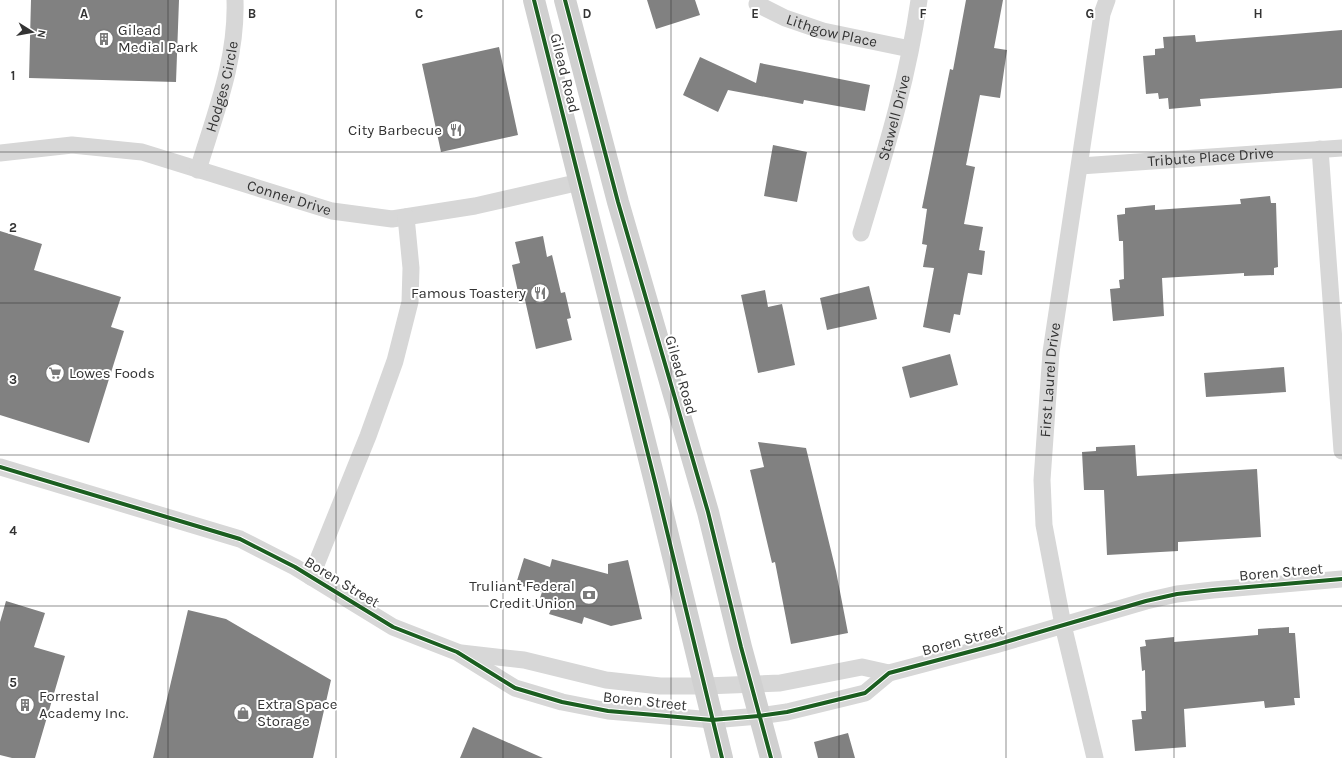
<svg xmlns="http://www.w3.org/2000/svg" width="1342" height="758" font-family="Karla,sans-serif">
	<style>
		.building { fill: #818181 }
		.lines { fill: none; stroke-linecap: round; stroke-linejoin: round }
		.street { stroke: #d7d7d7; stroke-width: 17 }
		.secondary { stroke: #d0d0d0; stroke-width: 22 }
		.cycleway-casing { stroke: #fff; stroke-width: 6 }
		.cycleway { stroke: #1b5e20; stroke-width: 4 }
		.grid { fill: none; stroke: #333; stroke-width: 1; stroke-opacity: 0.55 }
		.labels { text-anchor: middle; stroke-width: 4; stroke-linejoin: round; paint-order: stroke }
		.poi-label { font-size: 15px; fill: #333; stroke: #fff; text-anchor: start }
		.street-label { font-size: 15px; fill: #333; stroke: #fff }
		.grid-label { font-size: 13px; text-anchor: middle; font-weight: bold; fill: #333; stroke: #fff; stroke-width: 4; stroke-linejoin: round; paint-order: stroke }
	</style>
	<rect width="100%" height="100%" fill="#fff"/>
	<path class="building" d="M31,0H179L176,82L29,78Z
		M647,0H695L700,15L656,29Z
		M966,0H1003L994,48L1007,50L1000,98L980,95L966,165L975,167L964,224L983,227L979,250L985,251L982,275L968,273L960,315L954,314L950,333L923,327L934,268L923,267L927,245L922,244L927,209L922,208L950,69L953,70Z
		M1342,30V88L1200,99L1201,106L1169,109L1168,98L1159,99L1158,93L1146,94L1143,56L1155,55V49L1164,48L1163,37L1195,35L1196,42Z
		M499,47L518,135L441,152L422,64Z
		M700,57L756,83L760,63L870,85L865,111L804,100L803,104L728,90L718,112L683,95Z
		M773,145L807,152L797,202L764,196Z
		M1270,196L1271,203H1276L1278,267L1274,268V275L1244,276V273L1162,278L1164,316L1113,321L1110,289L1120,288L1119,280L1124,279L1123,241H1119L1117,215L1125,214V208L1155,205V210L1241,204L1240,199Z
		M0,231L42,244L34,270L121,297L111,327L124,331L89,443L0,415Z
		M543,236L547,257L552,255L561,293L565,292L571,318L567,319L572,340L536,349L525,300L520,301L512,265L520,263L515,242Z
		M869,286L877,319L827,330L820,298Z
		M765,290L768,307L782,304L795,365L758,373L741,295Z
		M950,354L958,385L910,398L902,367Z
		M1284,367L1286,392L1206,397L1204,373Z
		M758,442L806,448L836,571L848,633L791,644L775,562L772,563L750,470L764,467Z
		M1135,445L1137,476L1257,469L1261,537L1178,542V551L1107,555L1104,490H1084L1082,452L1096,451V447Z
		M524,558L550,567L552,559L608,574V564L628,560L642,619L611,626L584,617L582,624L549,614L554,603L540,598L542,592L516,584Z
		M6,601L45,613L34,647L65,656L35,758H12L0,755V622Z
		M188,610L226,619L331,680L313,758H153Z
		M1289,627V633H1295L1300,698H1294L1295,705L1265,708L1264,701L1184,709L1186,747L1135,751L1132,720L1142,719L1141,711H1146L1145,670L1142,671L1140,647L1146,646L1145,640L1174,637V642L1258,635V629Z
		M473,727L543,758H460Z
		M848,733L855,758H818L814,742Z"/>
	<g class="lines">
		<g class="street">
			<path id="s1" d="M757,4L785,18L823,31L910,49"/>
			<path d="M1320,149L1342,451"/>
			<path id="s2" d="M0,153L72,145L142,152L332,211L392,219L475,206L580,182"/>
			<path id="s3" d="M1080,166L1342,148"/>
			<path id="s4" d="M198,170C215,114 237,60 235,0"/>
			<path id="s5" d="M861,233C884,156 908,80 919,0"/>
			<path d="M0,467L240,539L295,567L393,627L457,652L515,688L562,702L608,711L655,715L712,720L759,716L787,712L865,693L889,673L995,645L1146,601L1177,594L1213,590L1342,579"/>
			<path d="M311,577L368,436L395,361L410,302L411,268L406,217"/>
			<path d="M461,653L524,660L606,680L660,686H705L780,683L862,667L889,673"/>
			<path id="s6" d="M1095,758L1063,625L1044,525L1042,480L1051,352L1102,14L1107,0"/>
		</g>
		<path class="secondary" d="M534,0L655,482L722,758
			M565,0L618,202L708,512L741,647L771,758"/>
		<defs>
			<path id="cycleway" d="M534,0L655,482L722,758
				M565,0L618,202L708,512L741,647L771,758
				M0,467L240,539L295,567L393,627L457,652L515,688L562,702L608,711L655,715L712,720L759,716L787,712L865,693L889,673L995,645L1146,601L1177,594L1213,590L1342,579"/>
		</defs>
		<use href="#cycleway" class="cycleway-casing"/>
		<use href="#cycleway" class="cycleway"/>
	</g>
	<path class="grid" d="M168,0V758M336,0V758M503,0V758M671,0V758M839,0V758M1006,0V758M1174,0V758M0,152H1342M0,303H1342M0,455H1342M0,606H1342"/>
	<defs>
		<symbol id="building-ring" viewBox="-11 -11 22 22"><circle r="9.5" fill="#fff" stroke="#7a7a7a" stroke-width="1.5"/><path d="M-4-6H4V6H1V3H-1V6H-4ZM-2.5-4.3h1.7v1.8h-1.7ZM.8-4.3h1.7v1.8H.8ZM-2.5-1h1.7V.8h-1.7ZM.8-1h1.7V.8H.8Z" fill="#7a7a7a"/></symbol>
		<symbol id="restaurant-ring" viewBox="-11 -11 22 22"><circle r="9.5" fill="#fff" stroke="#7a7a7a" stroke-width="1.5"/><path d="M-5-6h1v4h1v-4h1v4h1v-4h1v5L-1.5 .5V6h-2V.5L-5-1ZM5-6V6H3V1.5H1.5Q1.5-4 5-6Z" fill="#7a7a7a"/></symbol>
		<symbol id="supermarket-ring" viewBox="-11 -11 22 22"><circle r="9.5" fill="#fff" stroke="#7a7a7a" stroke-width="1.5"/><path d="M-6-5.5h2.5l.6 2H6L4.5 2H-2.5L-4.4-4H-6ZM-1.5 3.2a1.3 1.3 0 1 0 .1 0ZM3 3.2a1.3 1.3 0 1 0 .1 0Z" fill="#7a7a7a"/></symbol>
		<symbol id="bank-ring" viewBox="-11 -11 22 22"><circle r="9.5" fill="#fff" stroke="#7a7a7a" stroke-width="1.5"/><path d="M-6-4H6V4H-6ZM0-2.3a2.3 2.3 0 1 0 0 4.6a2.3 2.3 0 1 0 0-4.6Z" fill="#7a7a7a"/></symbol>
		<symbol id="shop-ring" viewBox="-11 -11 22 22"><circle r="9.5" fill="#fff" stroke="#7a7a7a" stroke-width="1.5"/><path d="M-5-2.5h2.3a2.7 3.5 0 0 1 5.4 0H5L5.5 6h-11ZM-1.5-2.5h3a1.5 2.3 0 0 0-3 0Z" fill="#7a7a7a"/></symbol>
	</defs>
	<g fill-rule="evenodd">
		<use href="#building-ring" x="93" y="28" width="22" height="22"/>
		<use href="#restaurant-ring" x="445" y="119" width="22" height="22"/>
		<use href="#restaurant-ring" x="529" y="282" width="22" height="22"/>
		<use href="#supermarket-ring" x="44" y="362" width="22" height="22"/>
		<use href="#bank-ring" x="578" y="584" width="22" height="22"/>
		<use href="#building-ring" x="14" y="694" width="22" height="22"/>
		<use href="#shop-ring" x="232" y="702" width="22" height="22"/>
	</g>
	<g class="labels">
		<g class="poi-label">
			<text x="118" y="35">Gilead<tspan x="118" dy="17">Medial Park</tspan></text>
			<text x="442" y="135" text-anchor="end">City Barbecue</text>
			<text x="526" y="298" text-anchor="end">Famous Toastery</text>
			<text x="69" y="378">Lowes Foods</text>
			<text x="575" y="591" text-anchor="end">Truliant Federal<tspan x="575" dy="17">Credit Union</tspan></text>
			<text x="39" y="701">Forrestal<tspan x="39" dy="17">Academy Inc.</tspan></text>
			<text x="257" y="709">Extra Space<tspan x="257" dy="17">Storage</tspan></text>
		</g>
		<g class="street-label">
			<text dy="5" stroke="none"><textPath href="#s1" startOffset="80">Lithgow Place</textPath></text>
			<text transform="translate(565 73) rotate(76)" y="5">Gilead Road</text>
			<text dy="5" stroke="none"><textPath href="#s4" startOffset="87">Hodges Circle</textPath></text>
			<text dy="5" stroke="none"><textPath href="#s5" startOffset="120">Stawell Drive</textPath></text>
			<text dy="5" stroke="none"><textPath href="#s3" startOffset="131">Tribute Place Drive</textPath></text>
			<text dy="5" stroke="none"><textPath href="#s2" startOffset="297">Conner Drive</textPath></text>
			<text transform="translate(681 375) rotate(74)" y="5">Gilead Road</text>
			<text dy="5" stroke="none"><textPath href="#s6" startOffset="384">First Laurel Drive</textPath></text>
			<text transform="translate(1281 572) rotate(-5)" y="5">Boren Street</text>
			<text transform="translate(342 582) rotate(31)" y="5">Boren Street</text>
			<text transform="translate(963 640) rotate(-15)" y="5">Boren Street</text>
			<text transform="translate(645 701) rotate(6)" y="5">Boren Street</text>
		</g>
	</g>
	<g class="grid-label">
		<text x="84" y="18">A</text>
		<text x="252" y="18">B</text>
		<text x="419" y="18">C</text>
		<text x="587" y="18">D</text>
		<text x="755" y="18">E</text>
		<text x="923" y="18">F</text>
		<text x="1090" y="18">G</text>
		<text x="1258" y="18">H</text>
		<text x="13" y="80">1</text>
		<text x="13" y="232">2</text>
		<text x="13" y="384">3</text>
		<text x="13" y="535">4</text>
		<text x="13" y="687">5</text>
	</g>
	<g transform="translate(32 32) rotate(101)" stroke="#ffffff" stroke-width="3" paint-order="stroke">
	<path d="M0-3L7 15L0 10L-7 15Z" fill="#333333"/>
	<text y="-6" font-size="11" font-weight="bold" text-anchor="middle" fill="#333333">N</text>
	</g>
</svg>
